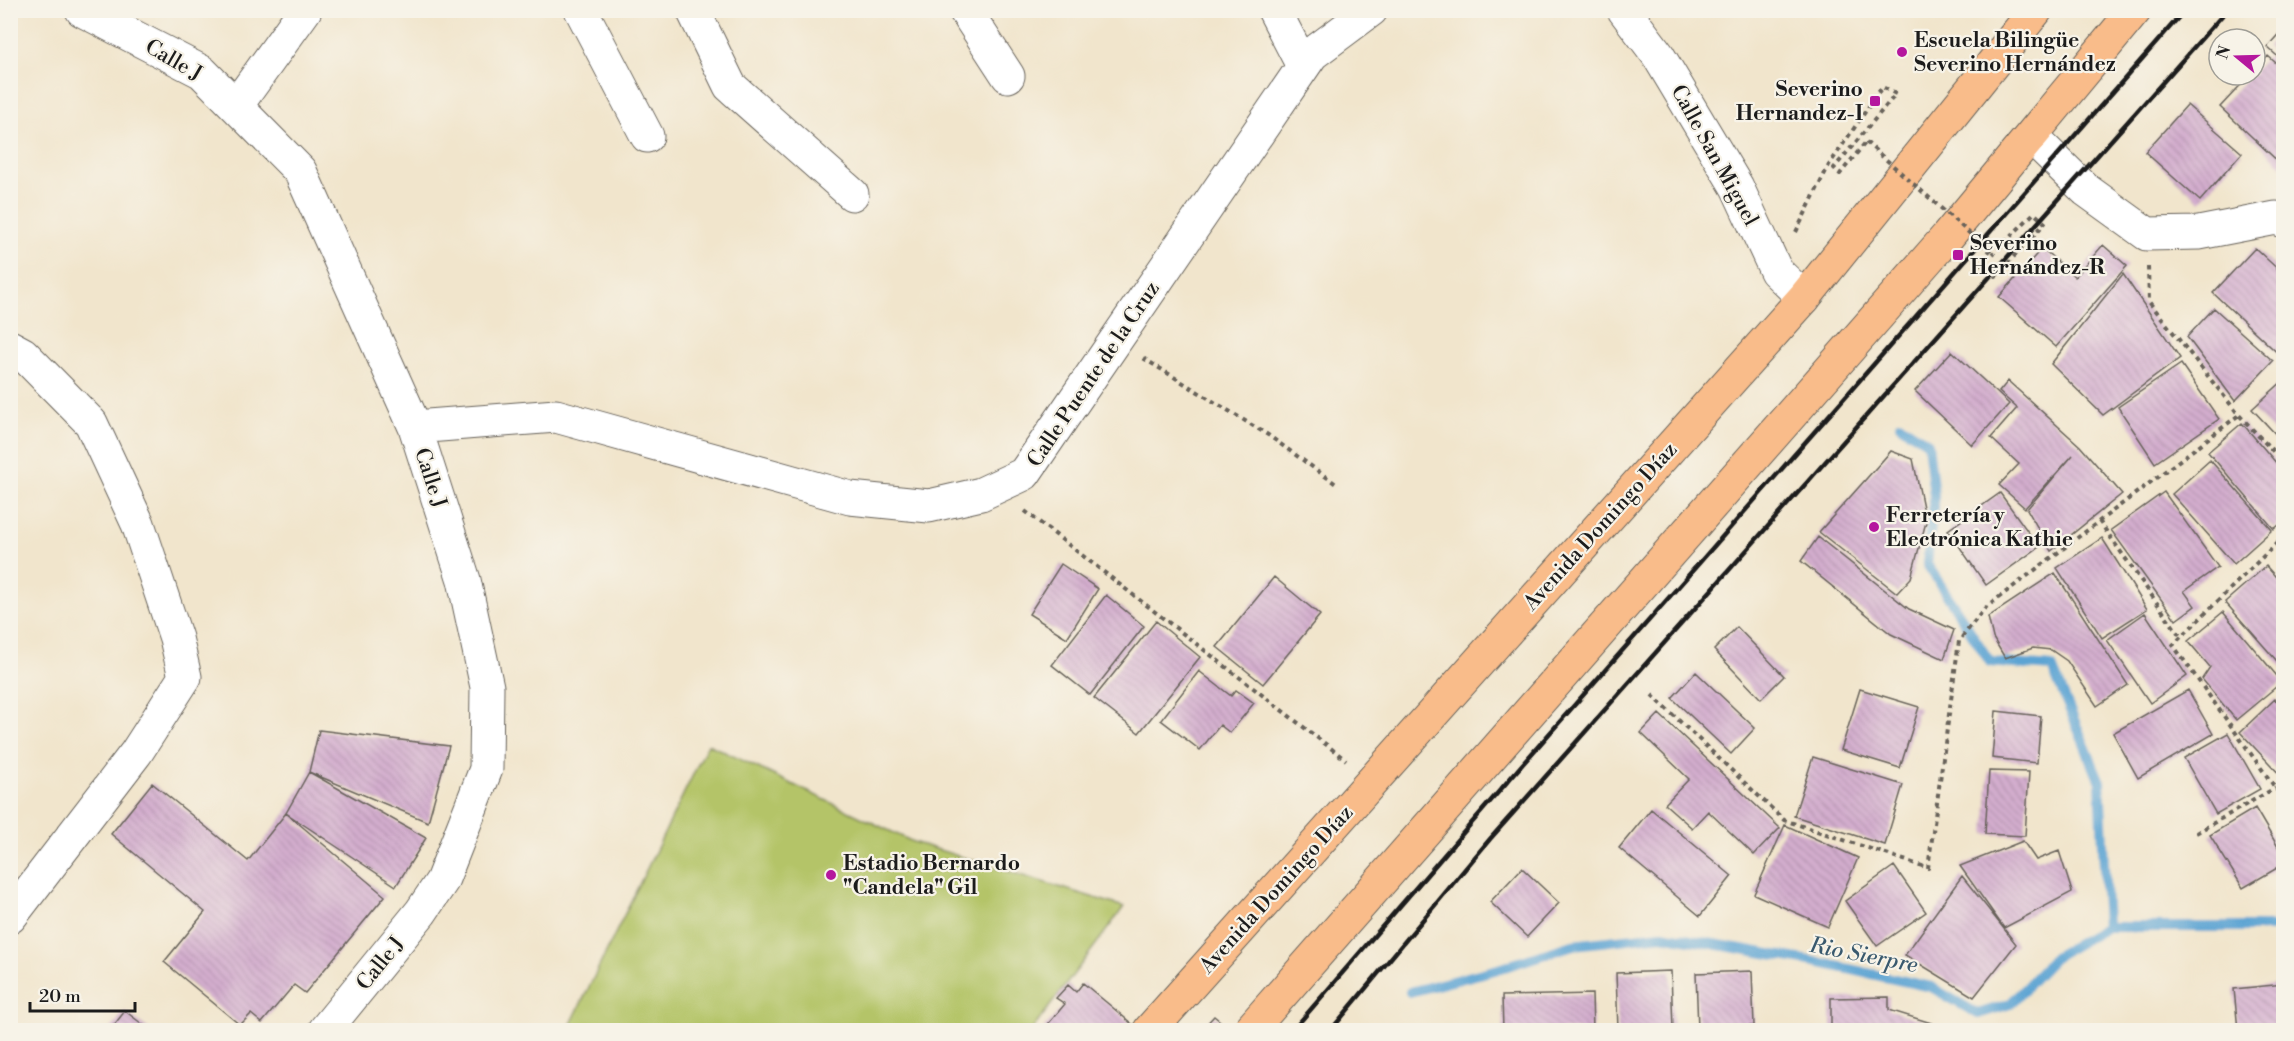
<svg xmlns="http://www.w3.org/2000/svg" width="2294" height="1041" font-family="'Libre Bodoni',serif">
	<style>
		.pitch { fill: #b4c467; stroke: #687042; stroke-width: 1.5 }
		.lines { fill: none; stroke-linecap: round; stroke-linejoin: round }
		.stream { stroke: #5da4d3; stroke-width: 10 }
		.building { fill: url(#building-back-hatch) }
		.minor-casing { stroke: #67625a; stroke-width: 35 }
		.major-casing { stroke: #67625a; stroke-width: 35 }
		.path { stroke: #67625a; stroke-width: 4; stroke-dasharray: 4.5 4.5; stroke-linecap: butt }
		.minor { stroke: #fff; stroke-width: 33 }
		.major { stroke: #f9bc8a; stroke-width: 33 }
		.rail { stroke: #1c1c1c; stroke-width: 4.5 }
		.path-bridge { stroke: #67625a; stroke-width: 4; stroke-dasharray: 4.5 4.5; stroke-linecap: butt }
		.poi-dot { fill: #b5179e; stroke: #f7f3e8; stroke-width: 2 }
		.labels { text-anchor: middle; stroke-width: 4.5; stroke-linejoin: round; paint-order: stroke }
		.poi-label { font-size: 21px; font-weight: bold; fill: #1c1c1c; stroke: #f7f3e8; text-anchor: start }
		.street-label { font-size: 21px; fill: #1c1c1c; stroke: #f7f3e8 }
		.water-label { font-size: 22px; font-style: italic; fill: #39596e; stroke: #f7f3e8 }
	</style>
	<defs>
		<pattern id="building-back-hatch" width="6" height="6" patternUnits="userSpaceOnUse" patternTransform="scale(1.5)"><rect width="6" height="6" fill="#d3adce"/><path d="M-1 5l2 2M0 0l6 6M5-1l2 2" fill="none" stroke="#b594b0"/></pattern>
	</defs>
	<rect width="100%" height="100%" fill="#f7f3e8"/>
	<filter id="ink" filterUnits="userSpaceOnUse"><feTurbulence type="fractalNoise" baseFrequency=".0167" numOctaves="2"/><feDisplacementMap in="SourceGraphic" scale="12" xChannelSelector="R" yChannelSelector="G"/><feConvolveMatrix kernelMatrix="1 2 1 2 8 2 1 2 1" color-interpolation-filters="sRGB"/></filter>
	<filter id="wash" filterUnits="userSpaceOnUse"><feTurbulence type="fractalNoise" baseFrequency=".008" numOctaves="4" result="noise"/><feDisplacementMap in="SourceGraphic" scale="24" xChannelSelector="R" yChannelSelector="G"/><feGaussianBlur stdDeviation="1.35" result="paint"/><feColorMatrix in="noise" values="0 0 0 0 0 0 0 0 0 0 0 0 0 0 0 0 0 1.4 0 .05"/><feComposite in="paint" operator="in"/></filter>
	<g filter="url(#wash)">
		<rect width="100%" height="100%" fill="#f1e5cc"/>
		<path class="pitch" d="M708,744L913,842L1124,907L1032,1030H568Z"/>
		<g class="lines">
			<path class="stream" d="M1900,425L1928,443L1934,496L1927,564L1990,662L2052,667L2100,782L2107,927
				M1410,992L1498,969L1573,945L1662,935L1821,963L1931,987L1978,1014L2010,1004L2056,956L2107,927H2284"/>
		</g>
		<g id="blocks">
			<path class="building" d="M2284,28V62L2267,47Z
				M2268,56L2284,70V167L2220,107L2250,75H2255V70Z
				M2187,105L2242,153L2200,201L2145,152Z
				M2103,245L2127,266L2056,347L1999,297L2042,248L2075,277Z
				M2255,248L2284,275V359L2213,293Z
				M2123,274L2180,358L2103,415L2051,364Z
				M2214,308L2273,361L2235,401L2187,337Z
				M1952,351L2009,404L1972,445L1915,391Z
				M2181,364L2219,419L2155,463L2118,407Z
				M2284,380V443L2252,409Z
				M2008,381L2080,446L2122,494L2051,551L2027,509L2073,455L2025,508L1999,485L2019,464L1991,438L2017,408L1999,392Z
				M2242,423L2284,472V521L2274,529L2208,452Z
				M1891,451L1913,459L1926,522L1911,578L1897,593L1819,532Z
				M2210,460L2272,530L2234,564L2172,494Z
				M2164,492L2218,567L2184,591L2195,606L2176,620L2111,530Z
				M2000,493L2039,547L1986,585L1948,530Z
				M1818,537L1909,609L1954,630L1944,659L1891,634L1801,561Z
				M2102,538L2147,609L2102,638L2057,568Z
				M1061,564L1098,589L1067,638L1029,614Z
				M2266,566L2284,586V669L2225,602Z
				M2055,573L2128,685L2097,706L2067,661L2051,650L2033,648L2005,658L1993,638L1988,617Z
				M1274,577L1320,615L1263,684L1217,647Z
				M1106,595L1144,626L1090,695L1052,665Z
				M2223,612L2282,682L2236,720L2202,679L2210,667L2188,641Z
				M2145,613L2187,676L2150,703L2107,640Z
				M1156,621L1200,657L1139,733L1094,698Z
				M1737,627L1784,676L1761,699L1714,650Z
				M1199,671L1231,696L1236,690L1254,703L1230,733L1220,725L1200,750L1161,720Z
				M1696,672L1755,728L1731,754L1672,698Z
				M1860,689L1919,707L1900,768L1841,750Z
				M2188,690L2213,734L2138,778L2113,733Z
				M2275,699L2284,708V779L2240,732Z
				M1996,711L2041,716L2037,763L1992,758Z
				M1659,714L1780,828L1754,855L1708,811L1692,828L1665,804L1689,779L1641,733Z
				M319,730L449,746L428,822L309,772L426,838L396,886L286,813L385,896L305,993L294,985L262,1023L251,1014L240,1025L164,962L205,912L111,834L152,783L248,861L286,813L309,772Z
				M2228,733L2260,789L2216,814L2184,758Z
				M1813,757L1903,785L1885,845L1794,816Z
				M1989,771L2029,772L2025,836L1985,834Z
				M2255,808L2284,857V864L2243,888L2210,835Z
				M1651,809L1732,876L1700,916L1619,848Z
				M1785,825L1858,858L1828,927L1754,894Z
				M2023,841L2036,860L2059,851L2072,892L2004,928L1960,866Z
				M1894,866L1926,912L1877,946L1845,901Z
				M1522,868L1559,903L1527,937L1490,902Z
				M1962,876L2016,944L1974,997L1905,955Z
				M1671,971L1673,1030H1618L1616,973Z
				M1752,971L1754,1026L1698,1029L1696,973Z
				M1083,983L1112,1007L1139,1030H1043L1065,1004L1056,998L1068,985L1076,992Z
				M2284,984V1030H2238L2234,989Z
				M1592,994L1593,1030H1503L1502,996Z
				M1889,997V1010L1954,1030H1831V998Z
				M125,1011L150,1030H110Z
				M1214,1016L1231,1030H1201Z"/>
		</g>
	</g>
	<g filter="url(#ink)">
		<use href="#blocks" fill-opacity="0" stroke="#67625a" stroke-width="1.5"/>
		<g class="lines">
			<defs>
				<path id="minor" d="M82,10L202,72L300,171L415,427L464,580L487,687L486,769L442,881L421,912L325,1030
					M581,10L647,136
					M693,10L730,86L852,194
					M965,10L1008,76
					M1274,10L1303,66
					M1624,10L1658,55L1737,187L1776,271L1804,298
					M236,106L305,10
					M2032,137L2086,190L2147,234L2199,233L2276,218L2284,221
					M10,347L23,354L91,423L138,524L176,638L185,677L136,753L10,917
					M415,427L556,416L850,498L929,506L981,494L1024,474L1312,54L1371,10"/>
				<path id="major" d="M1150,1030L1804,298L2036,10
					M1250,1030L1947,237L2135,10"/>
			</defs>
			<use href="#minor" class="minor-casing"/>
			<use href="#major" class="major-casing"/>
			<path class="path" d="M1796,232L1829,165L1882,87L1896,94L1834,168L1840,174L1866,142
				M1974,258L1996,276L2045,223L2034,213L1993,254
				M2148,267L2149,302L2239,415L2284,463
				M1143,358L1268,435L1336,484
				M1025,511L1346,760
				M2099,521L2181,637
				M2284,536L2173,645L2284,800
				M1652,695L1784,820L1928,868L1959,641L1985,608L2239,415
				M2196,833L2275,788"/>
			<use href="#minor" class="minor"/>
			<use href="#major" class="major"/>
			<path class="rail" d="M1293,1030L1520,767L2185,10
				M1331,1030L1490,839L2227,10"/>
			<path class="path-bridge" d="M1866,142L1993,254"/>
		</g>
	</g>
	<g class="poi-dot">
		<circle cx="1902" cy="52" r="6"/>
		<rect x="1869" y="95" width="12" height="12" rx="3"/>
		<rect x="1952" y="249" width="12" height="12" rx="3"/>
		<circle cx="1874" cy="527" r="6"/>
		<circle cx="831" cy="875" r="6"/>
	</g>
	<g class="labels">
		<g class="poi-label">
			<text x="1914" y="47">Escuela Bilingüe<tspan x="1914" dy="24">Severino Hernández</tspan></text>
			<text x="1863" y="96" text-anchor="end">Severino<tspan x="1863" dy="24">Hernandez-I</tspan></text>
			<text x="1970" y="250">Severino<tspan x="1970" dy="24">Hernández-R</tspan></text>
			<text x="1886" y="522">Ferretería y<tspan x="1886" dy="24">Electrónica Kathie</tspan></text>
			<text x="843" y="870">Estadio Bernardo<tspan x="843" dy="24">"Candela" Gil</tspan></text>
		</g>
		<g class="street-label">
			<text transform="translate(174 60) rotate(30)" y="7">Calle J</text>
			<text transform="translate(1715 155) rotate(61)" y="7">Calle San Miguel</text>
			<text transform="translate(1093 374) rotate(-56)" y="7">Calle Puente de la Cruz</text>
			<text transform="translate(431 478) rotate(72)" y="7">Calle J</text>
			<text transform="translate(1600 526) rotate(-48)" y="7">Avenida Domingo Díaz</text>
			<text transform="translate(1276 889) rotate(-48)" y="7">Avenida Domingo Díaz</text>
			<text transform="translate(380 963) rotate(-51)" y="7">Calle J</text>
		</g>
		<g class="water-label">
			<text transform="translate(1864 954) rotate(11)" y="8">Rio Sierpre</text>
		</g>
	</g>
	<rect width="2294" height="1041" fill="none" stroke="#f7f3e8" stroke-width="36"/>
	<g transform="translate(2237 57) rotate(289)"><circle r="28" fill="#f7f3e8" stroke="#9f9d96" stroke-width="1.5"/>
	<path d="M0-4.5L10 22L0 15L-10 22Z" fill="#b5179e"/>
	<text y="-9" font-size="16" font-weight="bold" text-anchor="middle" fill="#1c1c1c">N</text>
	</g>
	<path d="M30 1002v9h105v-9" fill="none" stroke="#1c1c1c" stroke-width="3"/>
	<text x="39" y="1002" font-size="18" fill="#1c1c1c" stroke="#f7f3e8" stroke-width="4.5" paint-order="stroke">20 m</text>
</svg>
